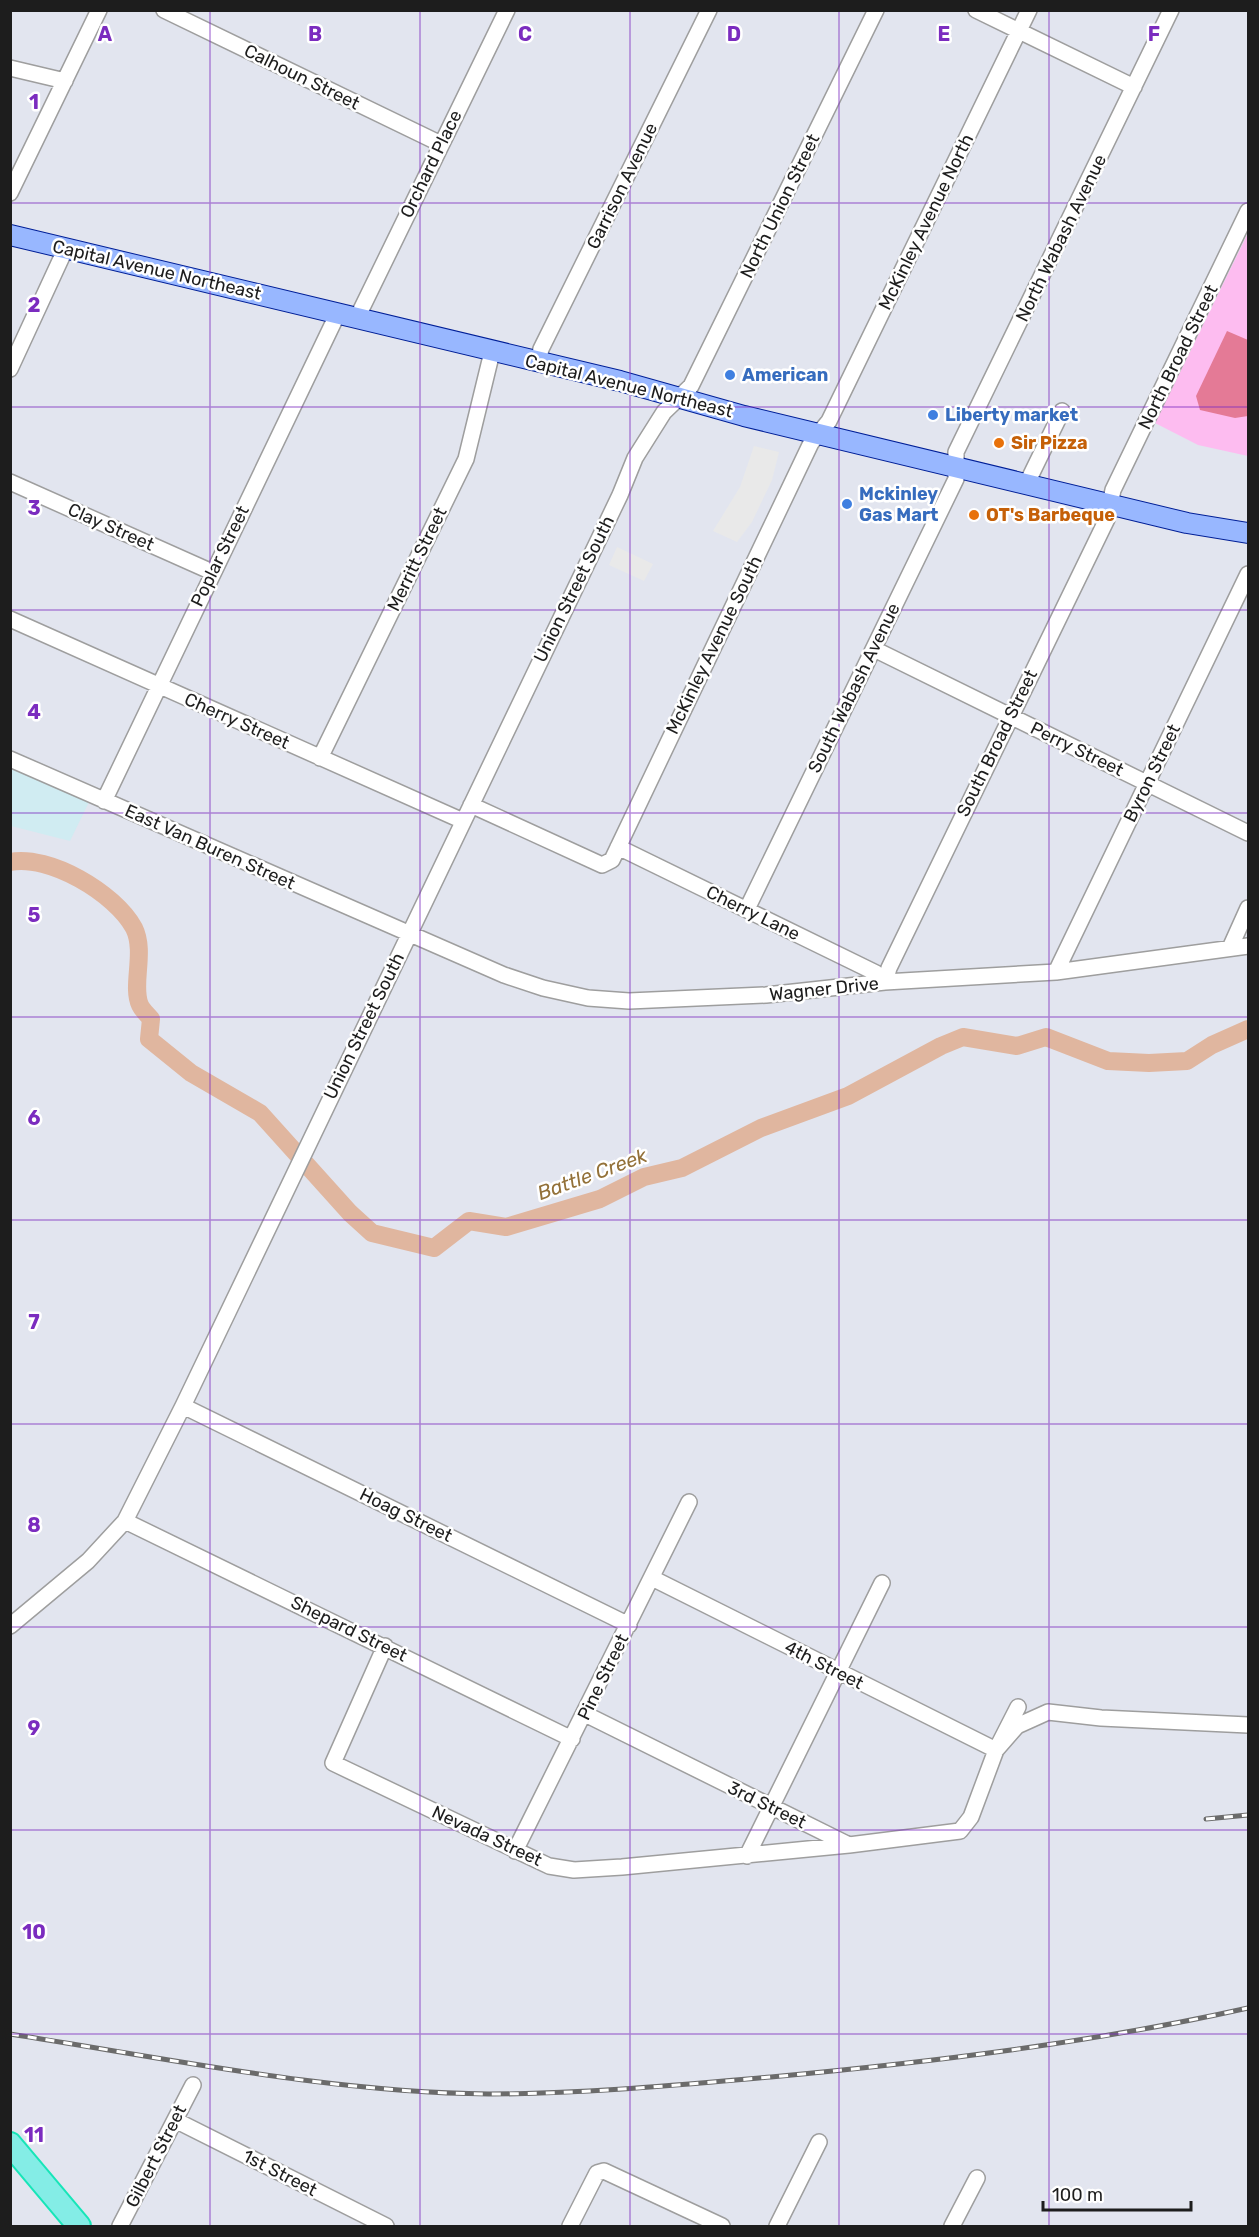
<svg xmlns="http://www.w3.org/2000/svg" width="1259" height="2237" font-family="Rubik,sans-serif">
	<style>
		.commercial { fill: #d0ecf2 }
		.park { fill: #fdbcf0 }
		.pitch { fill: #e47a96 }
		.parking { fill: #e9e9e9 }
		.lines { fill: none; stroke-linecap: round; stroke-linejoin: round }
		.river { stroke: #e0b69f; stroke-width: 18 }
		.minor-casing { stroke: #9e9e9e; stroke-width: 18 }
		.major-casing { stroke: #001f97; stroke-width: 22 }
		.highway-casing { stroke: #17e5b8; stroke-width: 26 }
		.minor { stroke: #fff; stroke-width: 15 }
		.major { stroke: #98b7ff; stroke-width: 20 }
		.highway { stroke: #84ede6; stroke-width: 22 }
		.rail-casing { stroke: #6b6b6b; stroke-width: 5 }
		.rail { stroke: #fff; stroke-width: 3; stroke-dasharray: 9; stroke-linecap: butt }
		.grid { fill: none; stroke: #7b2cbf; stroke-width: 1.5; stroke-opacity: 0.55 }
		.shop-dot { fill: #3f7fe0; stroke: #fff; stroke-width: 2 }
		.food-dot { fill: #e8710a; stroke: #fff; stroke-width: 2 }
		.labels { text-anchor: middle; stroke-width: 5; stroke-linejoin: round; paint-order: stroke }
		.street-label { font-size: 18px; fill: #1d1d1d; stroke: #fff }
		.shop-label { font-size: 18px; font-weight: bold; fill: #366cbe; stroke: #fff; text-anchor: start }
		.food-label { font-size: 18px; font-weight: bold; fill: #c56008; stroke: #fff; text-anchor: start }
		.water-label { font-size: 20px; font-style: italic; fill: #937139; stroke: #fff }
		.grid-label { font-size: 20px; text-anchor: middle; font-weight: bold; fill: #7b2cbf; stroke: #fff; stroke-width: 5; stroke-linejoin: round; paint-order: stroke }
	</style>
	<rect width="100%" height="100%" fill="#e2e5ef"/>
	<path class="commercial" d="M10,767L89,802L70,841L11,826Z"/>
	<path class="park" d="M1248,233V456L1198,445L1155,423Z"/>
	<path class="pitch" d="M1227,331L1248,340V416L1235,418L1200,410L1196,396Z"/>
	<path class="parking" d="M754,446L779,452L772,480L752,522L737,542L713,531L740,487Z
		M617,547L653,564L644,581L609,565Z"/>
	<g class="lines">
		<path class="river" d="M10,862C49,854 115,893 134,928C146,952 131,986 140,1005C142,1010 148,1015 151,1019L149,1039L191,1073L260,1113L350,1213L372,1233L434,1248L469,1221L506,1227L600,1199L644,1177L682,1168L761,1128L848,1096L941,1046L963,1037L1017,1046L1046,1037L1108,1061L1149,1063L1187,1061L1212,1045L1248,1029"/>
		<defs>
			<path id="minor" d="M164,10L441,144
				M976,10L1134,87
				M10,68L65,81
				M10,193L99,10
				M357,318L507,10
				M538,363L541,349L709,10
				M10,369L65,250
				M10,482L212,572
				M1027,483L1062,411
				M10,619L463,821
				M874,649L1248,833
				M320,758L466,459L492,352
				M10,759L504,975L543,988L588,998L629,1001L766,995L885,982L1056,972L1248,946
				M104,801L338,313
				M471,805L602,865L612,860L811,443L829,421L1029,10
				M618,847L876,973L885,982
				M747,909L956,479V452L1171,10
				M1230,948L1248,908
				M1056,972L1248,574
				M885,982L889,968L1107,519L1113,490L1248,211
				M183,1406L629,1625
				M125,1521L572,1739
				M652,1578L996,1750L1017,1726L1048,1712L1101,1718L1248,1725
				M10,1626L88,1561L125,1521L183,1406L620,495L635,458L664,412L691,386L876,10
				M385,1646L333,1763L549,1866L574,1870L622,1867L849,1845
				M585,1714L849,1845L960,1831L971,1817L996,1750L1018,1707
				M515,1851L689,1502
				M747,1856L882,1583
				M175,2120L386,2226
				M120,2226L193,2085
				M570,2226L597,2173L604,2171L722,2226
				M777,2226L819,2142
				M952,2226L977,2178"/>
			<path id="major" d="M10,235L620,381L744,416L1187,523L1248,533"/>
			<path id="highway" d="M10,2144L79,2226"/>
		</defs>
		<use href="#minor" class="minor-casing"/>
		<use href="#major" class="major-casing"/>
		<use href="#highway" class="highway-casing"/>
		<use href="#minor" class="minor"/>
		<use href="#major" class="major"/>
		<use href="#highway" class="highway"/>
		<defs>
			<path id="rail" d="M1206,1819L1248,1815
				M10,2034C166,2058 332,2093 489,2094C583,2094 678,2085 771,2077C932,2062 1091,2043 1248,2008"/>
		</defs>
		<use href="#rail" class="rail-casing"/>
		<use href="#rail" class="rail"/>
	</g>
	<path class="grid" d="M210,10V2226M420,10V2226M630,10V2226M839,10V2226M1049,10V2226M10,203H1248M10,407H1248M10,610H1248M10,813H1248M10,1017H1248M10,1220H1248M10,1424H1248M10,1627H1248M10,1830H1248M10,2034H1248"/>
	<g class="shop-dot">
		<circle cx="730" cy="375" r="6"/>
		<circle cx="933" cy="415" r="6"/>
		<circle cx="847" cy="504" r="6"/>
	</g>
	<g class="food-dot">
		<circle cx="999" cy="443" r="6"/>
		<circle cx="974" cy="515" r="6"/>
	</g>
	<g class="labels">
		<g class="street-label">
			<text transform="translate(302 77) rotate(26)" y="6">Calhoun Street</text>
			<text transform="translate(431 164) rotate(-64)" y="6">Orchard Place</text>
			<text transform="translate(622 186) rotate(-64)" y="6">Garrison Avenue</text>
			<text transform="translate(780 206) rotate(-64)" y="6">North Union Street</text>
			<text transform="translate(926 222) rotate(-64)" y="6">McKinley Avenue North</text>
			<text transform="translate(1061 238) rotate(-64)" y="6">North Wabash Avenue</text>
			<text transform="translate(157 270) rotate(13)" y="6">Capital Avenue Northeast</text>
			<text transform="translate(1178 357) rotate(-64)" y="6">North Broad Street</text>
			<text transform="translate(629 386) rotate(14)" y="6">Capital Avenue Northeast</text>
			<text transform="translate(111 527) rotate(24)" y="6">Clay Street</text>
			<text transform="translate(220 556) rotate(-64)" y="6">Poplar Street</text>
			<text transform="translate(417 559) rotate(-64)" y="6">Merritt Street</text>
			<text transform="translate(574 589) rotate(-64)" y="6">Union Street South</text>
			<text transform="translate(714 645) rotate(-64)" y="6">McKinley Avenue South</text>
			<text transform="translate(854 688) rotate(-64)" y="6">South Wabash Avenue</text>
			<text transform="translate(237 721) rotate(24)" y="6">Cherry Street</text>
			<text transform="translate(997 743) rotate(-64)" y="6">South Broad Street</text>
			<text transform="translate(1077 749) rotate(26)" y="6">Perry Street</text>
			<text transform="translate(1152 773) rotate(-64)" y="6">Byron Street</text>
			<text transform="translate(210 847) rotate(24)" y="6">East Van Buren Street</text>
			<text transform="translate(753 913) rotate(26)" y="6">Cherry Lane</text>
			<text transform="translate(824 989) rotate(-6)" y="6">Wagner Drive</text>
			<text transform="translate(364 1026) rotate(-64)" y="6">Union Street South</text>
			<text transform="translate(406 1515) rotate(26)" y="6">Hoag Street</text>
			<text transform="translate(349 1629) rotate(26)" y="6">Shepard Street</text>
			<text transform="translate(824 1665) rotate(27)" y="6">4th Street</text>
			<text transform="translate(603 1677) rotate(-64)" y="6">Pine Street</text>
			<text transform="translate(767 1805) rotate(26)" y="6">3rd Street</text>
			<text transform="translate(487 1836) rotate(25)" y="6">Nevada Street</text>
			<text transform="translate(156 2156) rotate(-63)" y="6">Gilbert Street</text>
			<text transform="translate(280 2173) rotate(27)" y="6">1st Street</text>
		</g>
		<g class="shop-label">
			<text x="742" y="381">American</text>
			<text x="945" y="421">Liberty market</text>
			<text x="859" y="500">Mckinley<tspan x="859" dy="21">Gas Mart</tspan></text>
		</g>
		<g class="food-label">
			<text x="1011" y="449">Sir Pizza</text>
			<text x="986" y="521">OT's Barbeque</text>
		</g>
		<g class="water-label">
			<text transform="translate(592 1174) rotate(-20)" y="7">Battle Creek</text>
		</g>
	</g>
	<g class="grid-label">
		<text x="105" y="41">A</text>
		<text x="315" y="41">B</text>
		<text x="525" y="41">C</text>
		<text x="734" y="41">D</text>
		<text x="944" y="41">E</text>
		<text x="1154" y="41">F</text>
		<text x="34" y="109">1</text>
		<text x="34" y="312">2</text>
		<text x="34" y="515">3</text>
		<text x="34" y="719">4</text>
		<text x="34" y="922">5</text>
		<text x="34" y="1125">6</text>
		<text x="34" y="1329">7</text>
		<text x="34" y="1532">8</text>
		<text x="34" y="1735">9</text>
		<text x="34" y="1939">10</text>
		<text x="34" y="2142">11</text>
	</g>
	<rect width="1259" height="2237" fill="none" stroke="#1d1d1d" stroke-width="24"/>
	<path d="M1043 2201v9h148v-9" fill="none" stroke="#1d1d1d" stroke-width="3"/>
	<text x="1052" y="2201" font-size="18" fill="#1d1d1d" stroke="#ffffff" stroke-width="4.5" paint-order="stroke">100 m</text>
</svg>
